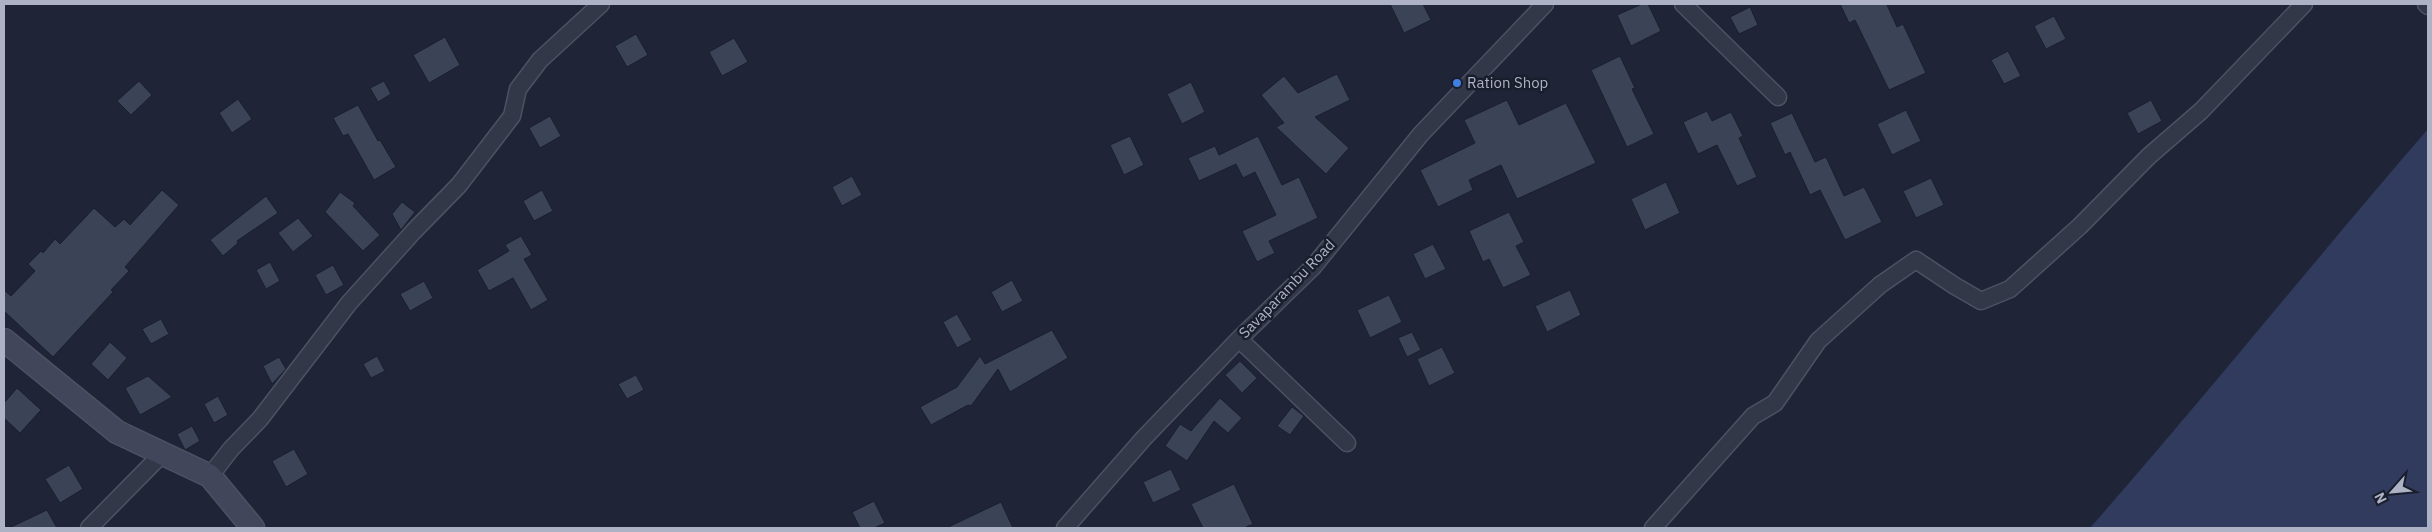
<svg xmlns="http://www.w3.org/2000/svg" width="2432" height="532" font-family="'IBM Plex Sans',sans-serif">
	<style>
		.water { fill: #313b5d }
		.building { fill: #3b4357; stroke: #1a1f2e }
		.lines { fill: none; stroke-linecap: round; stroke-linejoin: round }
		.street-casing { stroke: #4d5262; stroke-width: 19 }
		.secondary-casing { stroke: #4d5262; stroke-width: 25 }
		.street { stroke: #333848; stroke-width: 16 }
		.secondary { stroke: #41465b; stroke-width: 22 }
		.shop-dot { fill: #3f7fe0; stroke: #191d2c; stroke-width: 2 }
		.labels { text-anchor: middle; stroke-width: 5; stroke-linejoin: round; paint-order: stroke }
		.poi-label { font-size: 15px; fill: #adb2c4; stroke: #191d2c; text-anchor: start }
		.street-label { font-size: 15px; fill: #adb2c4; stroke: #191d2c }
	</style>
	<rect width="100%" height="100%" fill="#1f2537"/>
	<path class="water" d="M2428,129V528H2090C2205,397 2314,261 2428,129Z"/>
	<path class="building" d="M1390,4H1423L1431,20L1404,33Z
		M1642,4H1648L1661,31L1631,46L1617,15Z
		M1840,4H1889L1887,5L1897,27L1903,24L1926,73L1889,90L1855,20L1849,23Z
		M1750,7L1758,25L1739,34L1730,17Z
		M2054,16L2066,39L2046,49L2034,26Z
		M636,34L648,55L627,67L615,46Z
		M445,37L460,65L429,83L413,55Z
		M734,38L748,62L722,76L709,52Z
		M2008,51L2021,76L2004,84L1991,60Z
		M1620,56L1635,88L1632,89L1654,134L1627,147L1591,70Z
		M1337,74L1350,100L1315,117L1349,148L1326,174L1276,127L1284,123L1261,95L1284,76L1298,93Z
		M139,81L152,95L131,115L117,101Z
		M384,81L391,94L378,102L370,88Z
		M1191,82L1205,112L1182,124L1167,94Z
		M238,99L252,119L232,133L219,113Z
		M1507,100L1519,125L1566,103L1596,163L1517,199L1501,165L1469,180L1473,190L1438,207L1420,170L1475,143L1464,120Z
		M2151,100L2162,121L2138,134L2127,113Z
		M358,105L378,141L380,140L396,167L374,180L348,134L343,136L333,118Z
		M1906,110L1921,141L1892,155L1877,124Z
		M1707,111L1712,121L1731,112L1743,136L1739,138L1757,177L1737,186L1717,145L1698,154L1683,122Z
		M1792,113L1815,162L1826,157L1844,196L1864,187L1882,222L1845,240L1820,190L1810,195L1790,152L1785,155L1770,123Z
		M550,116L561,136L540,148L529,128Z
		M1130,136L1144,165L1124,175L1110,145Z
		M1258,136L1282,185L1299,177L1318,218L1269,241L1275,253L1257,262L1242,231L1276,215L1255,172L1243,178L1236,164L1199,181L1188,158L1215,146L1219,155Z
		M852,176L862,195L842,206L832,187Z
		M1931,178L1944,205L1916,218L1903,191Z
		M1666,182L1680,213L1645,230L1631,199Z
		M162,190L179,205L125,267L129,271L111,290L113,292L53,357L4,311V290L11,296L35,271L28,264L41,251L43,253L55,239L60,244L94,208L115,227L124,219L130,225Z
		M542,190L553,211L534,221L523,201Z
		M340,192L355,203L353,206L380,235L363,251L325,212Z
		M266,196L278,213L237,241L238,243L223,256L210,240Z
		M402,202L415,212L401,230L392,214Z
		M1509,212L1524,242L1516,246L1531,275L1503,288L1489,259L1483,262L1469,231Z
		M298,218L313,236L293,252L278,233Z
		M521,236L532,255L524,259L548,300L531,310L513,278L489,291L477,270L509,251L505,245Z
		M1433,244L1446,269L1425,279L1413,254Z
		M270,262L280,281L266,289L256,270Z
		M333,265L344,285L326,295L315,275Z
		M1012,280L1023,301L1002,312L991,292Z
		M424,281L433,298L410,311L400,294Z
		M1570,290L1581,315L1547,332L1535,306Z
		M1389,295L1402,322L1370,338L1357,310Z
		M957,314L972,340L957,348L943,322Z
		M161,319L169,334L151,344L142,329Z
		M1052,330L1068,358L1010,392L998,369L971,406L968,405L931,425L920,407L957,387L980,356L985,364Z
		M1412,332L1421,350L1407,357L1398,338Z
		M110,342L127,358L108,380L91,364Z
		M1442,347L1455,373L1429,386L1417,359Z
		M377,356L385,371L371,378L363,364Z
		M279,357L286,369L272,384L263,366Z
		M1240,361L1257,378L1242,393L1225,375Z
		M636,375L644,390L627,399L618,384Z
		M148,376L172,397L140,415L125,388Z
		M17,388L41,410L20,433L4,418V403Z
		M218,396L228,415L214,423L204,404Z
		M1220,398L1242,418L1228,433L1214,421L1187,461L1165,446L1180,424L1191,431Z
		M1292,407L1304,416L1290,435L1277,426Z
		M192,426L200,441L185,450L177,434Z
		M294,449L308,474L286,487L272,461Z
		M69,465L83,489L60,503L45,479Z
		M1171,469L1181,490L1153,503L1143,482Z
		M1234,484L1253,524L1244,528H1203L1191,504Z
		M874,501L885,523L874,528H860L852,512Z
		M1001,502L1013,528H946Z
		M47,510L57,528H9Z"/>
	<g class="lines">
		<defs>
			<path id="street" d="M1683,4L1778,97
				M2426,4L2428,6
				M1239,339L1347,443
				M210,476L231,449L260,419L349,303L414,231L459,185L512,116L518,89L540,60L601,4
				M89,528L162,454
				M1065,528L1144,438L1239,339L1313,267L1421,134L1545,4
				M1653,528L1753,416L1775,403L1818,341L1880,285L1916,260L1955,286L1981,301L2010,289L2080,226L2149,156L2201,111L2304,4"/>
			<path id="secondary" d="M4,340L117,432L210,476L253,528"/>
		</defs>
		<use href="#street" class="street-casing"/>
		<use href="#secondary" class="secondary-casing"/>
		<use href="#street" class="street"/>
		<use href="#secondary" class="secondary"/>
	</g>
	<circle class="shop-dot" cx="1457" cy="83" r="5"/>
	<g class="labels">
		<g class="poi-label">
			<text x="1467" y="88">Ration Shop</text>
		</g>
		<g class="street-label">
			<text transform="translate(1287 289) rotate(-46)" y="5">Savaparambu Road</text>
		</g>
	</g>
	<rect width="2432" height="532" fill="none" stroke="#adb2c4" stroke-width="10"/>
	<g transform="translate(2392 492) rotate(243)" stroke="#191d2c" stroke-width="4" paint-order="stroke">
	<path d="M0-4L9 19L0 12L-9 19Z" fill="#adb2c4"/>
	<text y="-8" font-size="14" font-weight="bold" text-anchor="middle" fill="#adb2c4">N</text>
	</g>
</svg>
